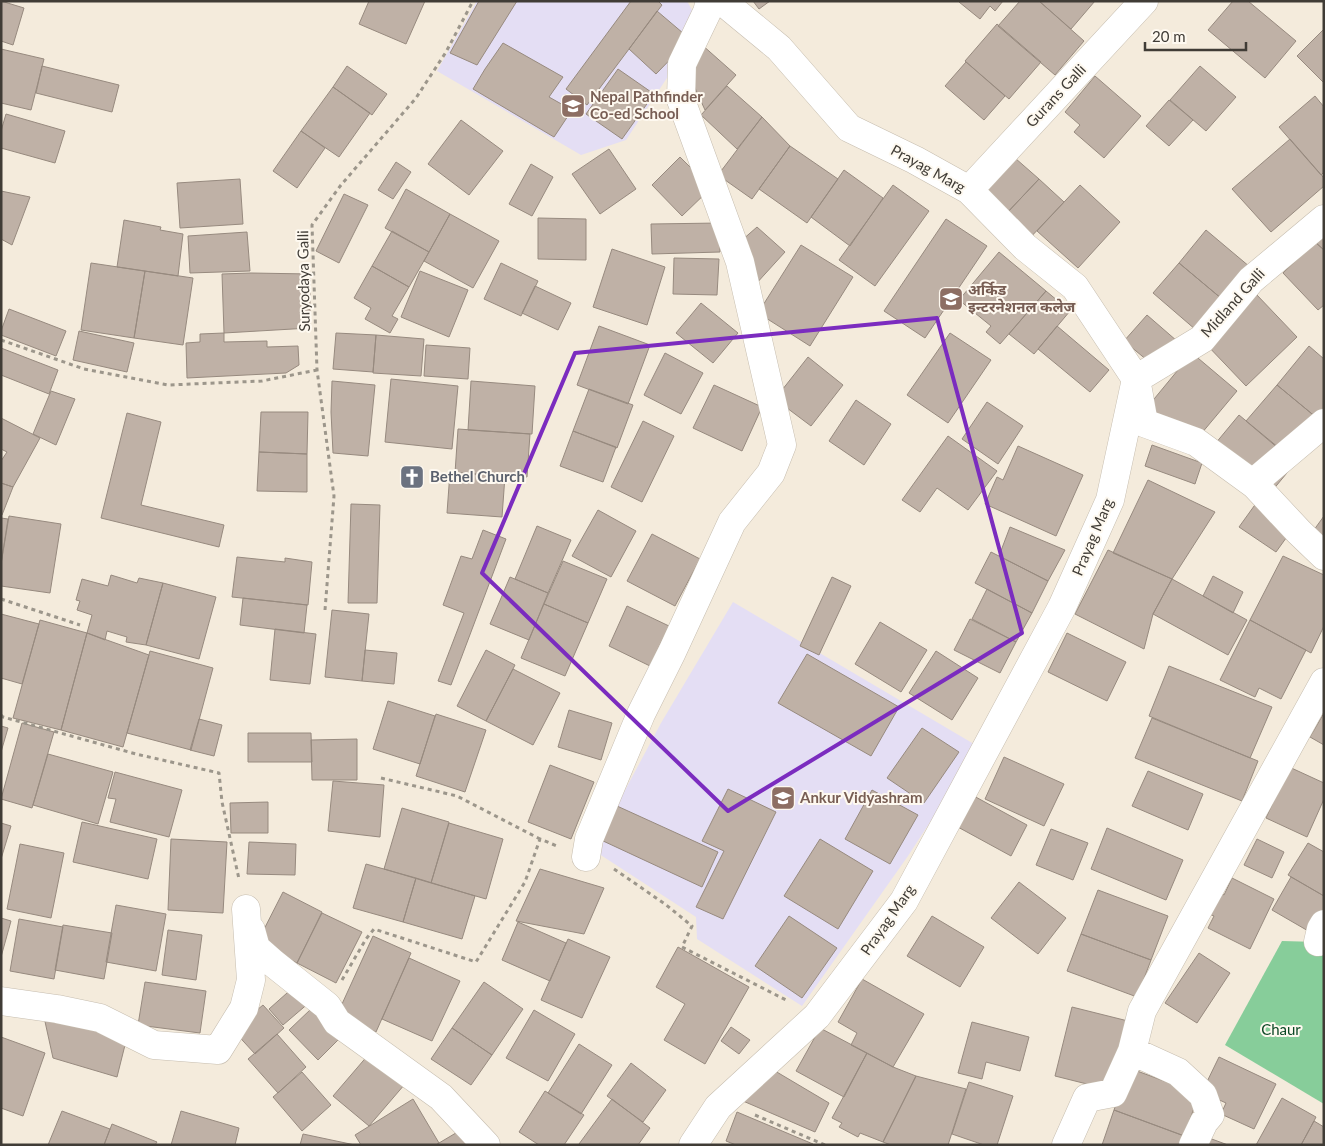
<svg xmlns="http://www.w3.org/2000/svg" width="1325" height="1146" font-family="Lato,'Noto Sans Devanagari',sans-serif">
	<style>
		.education { fill: #e4def4 }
		.green { fill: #87cd9a }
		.building { fill: #bfb1a6; stroke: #978a7f }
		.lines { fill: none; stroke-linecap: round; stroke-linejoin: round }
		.street-casing { stroke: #c6bdaf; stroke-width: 29 }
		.path { stroke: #9c968b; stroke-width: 3; stroke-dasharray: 4 4; stroke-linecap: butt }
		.street { stroke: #fff; stroke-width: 28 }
		.marked { fill: none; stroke: #7b2cbf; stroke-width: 4; stroke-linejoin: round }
		.labels { text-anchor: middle; stroke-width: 4; stroke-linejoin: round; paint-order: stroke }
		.street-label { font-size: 15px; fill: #403c36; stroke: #fef9f0 }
		.education-label { font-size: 15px; font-weight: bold; fill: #785e54; stroke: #fef9f0; text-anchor: start }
		.worship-label { font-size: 15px; font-weight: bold; fill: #5b616d; stroke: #fef9f0; text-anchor: start }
		.park-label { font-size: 15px; fill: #0b4825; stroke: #fef9f0 }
	</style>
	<rect width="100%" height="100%" fill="#f4ebdc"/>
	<path class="education" d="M477,1H687L692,10L694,37L626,140L581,155L437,71Z
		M733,602L979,747L908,856L802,1006L697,939L696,917L593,850L661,723Z"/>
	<path class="green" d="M1282,941L1318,942L1324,945V1104L1225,1045Z"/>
	<path class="building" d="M1,1L24,8L13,45L1,41Z
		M369,1H425L406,44L359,24Z
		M479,1H517L477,65L450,53Z
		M631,1H658L662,5L587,105L566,89Z
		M753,1H770L759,9Z
		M960,1H1003L995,11L990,6L980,19L959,2Z
		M1020,1H1039L1084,41L1055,75L998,26Z
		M1039,1H1095L1071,29Z
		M1233,1H1248L1296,41L1265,78L1208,30Z
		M657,11L690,39L656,74L629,49Z
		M997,24L1041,62L1009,99L965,61Z
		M1324,29V83L1297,56Z
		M503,43L563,77L549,97L572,110L554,137L473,89L485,69Z
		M701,44L736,75L705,110L685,66Z
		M1,49L44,59L31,110L1,103Z
		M966,62L1005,96L984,120L945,86Z
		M42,66L119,85L112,112L36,93Z
		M347,66L387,94L372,115L333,87Z
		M1200,66L1236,97L1206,131L1170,100Z
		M618,69L654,94L622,139L586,114Z
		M1095,76L1141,116L1104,158L1074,132L1080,125L1065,112Z
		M727,86L762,117L737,149L701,115Z
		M333,87L370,113L339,157L301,131Z
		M1315,96L1324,107V172L1321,175L1279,127Z
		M1169,100L1193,120L1169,146L1146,126Z
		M6,114L65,131L55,163L1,148V131Z
		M762,117L790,146L752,199L718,175Z
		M461,120L503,151L469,195L428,164Z
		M301,131L325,148L297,188L273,171Z
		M1290,139L1324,178V186L1271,232L1232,189Z
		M790,146L838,179L807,223L759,189Z
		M609,149L636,189L600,214L572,174Z
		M680,157L711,188L682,216L652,185Z
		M1015,158L1039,179L1005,215L981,194Z
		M396,162L411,172L393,199L378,190Z
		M531,164L553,177L532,216L509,204Z
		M844,170L883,198L850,246L811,217Z
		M240,179L243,224L180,228L177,183Z
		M1039,179L1064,202L1026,242L1005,215Z
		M893,185L929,211L875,286L839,260Z
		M1080,185L1120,222L1078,268L1037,231Z
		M406,189L450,214L429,252L385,228Z
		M1,191L30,197L12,245L1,239Z
		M344,194L368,205L339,263L316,251Z
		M450,214L499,241L473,288L424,261Z
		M538,218L586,219V260L538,259Z
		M946,219L987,246L925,338L884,311Z
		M124,220L161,227L160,230L183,234L178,276L117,267Z
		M719,223L720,252L652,254L651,224Z
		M757,227L785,252L755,285L741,241Z
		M1206,230L1250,267L1222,299L1179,263Z
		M392,231L429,252L409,287L372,266Z
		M247,232L250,271L190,273L188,236Z
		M1324,234V250L1315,242Z
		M1315,242L1324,250V305L1318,310L1283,273Z
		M801,245L853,277L810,346L758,313Z
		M612,249L665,267L647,325L593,307Z
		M999,252L1046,291L1000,344L986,332L991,326L959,300Z
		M674,258L719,259L717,295L673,294Z
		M91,263L145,271L134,338L81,330Z
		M501,263L538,281L521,316L484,299Z
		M1179,263L1222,299L1196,330L1153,293Z
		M372,266L409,287L392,316L398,319L390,333L365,319L371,308L354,298Z
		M145,271L193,278L183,345L134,338Z
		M420,271L468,290L449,337L401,317Z
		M251,273L310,274V328L224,333L222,274Z
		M535,286L571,303L558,330L522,313Z
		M1046,291L1070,311L1034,354L1009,334Z
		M1256,294L1297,337L1246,386L1205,343Z
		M701,303L738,333L713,363L676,333Z
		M9,309L66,331L56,356L1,335V331Z
		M1147,315L1177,341L1154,366L1124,341Z
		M599,326L650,345L628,404L577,385Z
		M1057,326L1109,370L1090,392L1038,349Z
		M79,331L134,343L127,372L73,360Z
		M224,333V342L267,341V347L298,346L299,365L286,373L187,378L186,343L200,342V334Z
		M336,333L376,335L373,372L333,369Z
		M950,333L991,360L948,423L907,395Z
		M376,335L424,339L421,376L373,373Z
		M426,345L470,348L468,379L424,376Z
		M1309,346L1324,359L1323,423L1277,385Z
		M1,348L58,370L49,394L1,375Z
		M665,353L703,373L681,414L644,395Z
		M1192,353L1237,391L1201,434L1145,410Z
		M808,357L843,385L811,426L775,399Z
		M391,379L458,386L452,449L385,442Z
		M332,381L375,385L368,456L333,453L331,412Z
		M471,381L535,386L532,434L468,430Z
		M714,385L762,407L742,451L693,428Z
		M1277,385L1323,423L1292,460L1246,421Z
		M589,389L633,405L617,448L573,431Z
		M51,391L75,399L56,445L33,434Z
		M856,400L891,424L864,465L829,441Z
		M987,402L1023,426L998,464L962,439Z
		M261,412H308L307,454L259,452Z
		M127,413L161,422L141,505L224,525L219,547L101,518Z
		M1239,415L1296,462L1272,491L1215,444Z
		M1,418L40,438L13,487L1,483V461L7,452L1,449Z
		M643,421L674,436L642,502L611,487Z
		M458,429L530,434L527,477L455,473Z
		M573,431L616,447L603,482L560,466Z
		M948,436L997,471L968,510L937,488L920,512L902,500Z
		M1152,445L1202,463L1195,484L1145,466Z
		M1018,446L1083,475L1056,536L985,504L997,477L1003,480Z
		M259,452L307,454V492L257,491Z
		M450,472L505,476L502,517L447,513Z
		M1148,480L1215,512L1172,579L1113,553Z
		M1,483L13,487L2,515H1Z
		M1257,502L1294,527L1276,552L1239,527Z
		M351,504L380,505L377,603H348Z
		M598,510L636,531L611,577L572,556Z
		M9,516L61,524L50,593L1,586V564Z
		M1324,516V543L1311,534Z
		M1,518L8,519L1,564Z
		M537,526L571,540L548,593L515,579Z
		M1010,527L1065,550L1048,581L999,556Z
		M483,530L506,539L451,685L438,681L464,613L443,605L461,556L472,559Z
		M652,534L700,559L675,606L627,581Z
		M1108,550L1172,579L1153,614L1144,649L1075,614Z
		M991,552L1048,581L1032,613L975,583Z
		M1283,556L1324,575V626L1311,653L1250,620Z
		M237,557L285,562V558L312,562L308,605L232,597Z
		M563,561L607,579L588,623L544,604Z
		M111,575L137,583L139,578L163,583L146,645L126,642L127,637L107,631L105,640L87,633L92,615L77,610L80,601L76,600L82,579L108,586Z
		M1213,576L1243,592L1233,613L1203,596Z
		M510,577L548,593L529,640L490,624Z
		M832,577L851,586L819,655L800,646Z
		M1172,579L1247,620L1228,655L1153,614Z
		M163,583L216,597L199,659L146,645Z
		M987,589L1032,613L1016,642L972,619Z
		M243,598L307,605L304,633L240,625Z
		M544,604L588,623L565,676L521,658Z
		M627,606L669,626L650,666L609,646Z
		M332,610L369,614L362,681L325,677Z
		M1,614L39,624L22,684L1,678Z
		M970,619L1016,642L1000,673L954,650Z
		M40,620L87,633L61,730L13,718Z
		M1250,620L1306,650L1281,699L1259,688L1255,697L1220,680Z
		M880,622L927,650L901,692L855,664Z
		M275,629L316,634L310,684L270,680Z
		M87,633L149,655L123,747L61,730Z
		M1067,633L1126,662L1107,701L1048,672Z
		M365,650L397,653L394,684L362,681Z
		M486,650L515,665L486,721L457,706Z
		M150,651L213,668L191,750L127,733Z
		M936,651L978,678L952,720L909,693Z
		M807,654L899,707L871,756L778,703Z
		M1169,666L1272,707L1250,758L1149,716Z
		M513,669L560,693L533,745L486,721Z
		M388,701L435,716L420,764L373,749Z
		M569,710L612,723L601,760L558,747Z
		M1324,713V745L1310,737Z
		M436,714L486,730L465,792L416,776Z
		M1152,718L1258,761L1242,801L1135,758Z
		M199,719L222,725L214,756L190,750Z
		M22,723L54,732L32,808L1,799Z
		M1,726L8,728L1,752Z
		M922,728L959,752L924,803L887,778Z
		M248,733H311L312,762H248Z
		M357,739V780H312L311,740Z
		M48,754L113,772L98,824L33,805Z
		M1004,757L1064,784L1044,826L985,799Z
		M550,765L594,782L571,839L528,822Z
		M1287,766L1324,783V799L1307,837L1266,818L1275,798Z
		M1148,771L1203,794L1188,830L1132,806Z
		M115,772L182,790L169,837L110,822L116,799L108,798Z
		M333,781L384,785L380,837L328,831Z
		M728,789L776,812L723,919L696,907L724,851L702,841Z
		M872,790L918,815L890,864L845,839Z
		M972,795L1027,825L1011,856L956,826Z
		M268,802V833H231L230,803Z
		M617,806L718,852L702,887L601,840Z
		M402,808L449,822L431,883L384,869Z
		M82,822L157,839L148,879L73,862Z
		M1,823L11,826L1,859Z
		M449,823L503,839L486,899L431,883Z
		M1107,828L1183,860L1166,900L1091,869Z
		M1051,829L1088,843L1073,880L1036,865Z
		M171,839L227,842L223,913L168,910Z
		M820,839L873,871L838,929L784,896Z
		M1257,839L1284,852L1272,878L1244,865Z
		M249,842L296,844L295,875L247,874Z
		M1308,843L1324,852V896L1288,875Z
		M20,844L64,853L51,918L7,909Z
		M366,864L416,878L403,922L353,908Z
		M540,869L604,888L584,934L516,921Z
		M1291,877L1324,896V909L1310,932L1272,910Z
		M416,878L475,896L462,939L403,922Z
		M1232,878L1274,899L1250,949L1208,928L1214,916L1209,914L1219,892L1224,895Z
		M1019,882L1066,918L1038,954L991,918Z
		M1098,890L1168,916L1151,960L1081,934Z
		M283,892L322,912L297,963L257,943Z
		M116,905L166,914L156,971L106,962Z
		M322,913L362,932L336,983L297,963Z
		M789,916L837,948L802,998L755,966Z
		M932,916L984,947L960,987L907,956Z
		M1,918L11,921L1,957Z
		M19,919L63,927L54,979L10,971Z
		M518,922L566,943L550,981L502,960Z
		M63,925L112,933L104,979L55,970Z
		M168,930L202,935L196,980L162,975Z
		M1081,934L1151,960L1137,997L1067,971Z
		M373,936L411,953L376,1032L337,1015Z
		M568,939L610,957L582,1018L541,1000Z
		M678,947L749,987L705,1064L664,1040L685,1004L656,987Z
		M1199,953L1230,973L1197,1023L1165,1003Z
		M409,958L460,981L432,1041L382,1019Z
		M862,979L924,1014L893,1067L851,1045L857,1033L838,1022Z
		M145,982L206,991L200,1033L138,1025Z
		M484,982L523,1009L492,1055L452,1028Z
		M296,985L310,1002L283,1025L269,1009Z
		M263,1005L284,1028L255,1054L233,1030Z
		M1072,1007L1128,1021L1111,1090L1055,1076Z
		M311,1009L340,1038L318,1060L289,1030Z
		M534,1010L575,1034L548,1081L506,1058Z
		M44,1017L128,1033L117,1077L53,1058Z
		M972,1022L1029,1037L1020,1071L986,1062L982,1079L958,1073Z
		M731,1027L750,1040L739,1054L721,1041Z
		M452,1028L492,1055L471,1085L431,1059Z
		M820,1028L867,1053L844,1097L796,1071Z
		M277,1034L306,1067L278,1093L248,1059Z
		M1,1037L45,1053L23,1116L1,1108Z
		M579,1044L612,1065L581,1114L548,1093Z
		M867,1053L893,1067L916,1076L883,1142L860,1133L858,1137L839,1127L842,1123L832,1118Z
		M369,1054L405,1084L369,1126L333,1096Z
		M1219,1057L1276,1084L1254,1129L1221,1114L1226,1103L1202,1092Z
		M631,1063L666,1090L643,1122L607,1096Z
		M770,1068L829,1103L815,1132L743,1101Z
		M1129,1068L1199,1094L1184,1136L1114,1110Z
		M302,1072L331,1105L302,1131L273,1097Z
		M916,1076L966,1089L948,1145H891L883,1142Z
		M969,1082L1013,1096L997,1145H984L952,1134Z
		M545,1091L584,1115L564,1145H539L519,1132Z
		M1282,1098L1316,1117L1314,1121L1301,1145H1256Z
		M413,1099L439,1143L436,1145H361L355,1135Z
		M612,1099L650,1128L638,1145H581L579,1144Z
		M1114,1110L1190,1138L1187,1145H1102Z
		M62,1111L110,1129L104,1145H48Z
		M181,1111L239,1128L235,1145H171Z
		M737,1112L813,1144V1145H736L726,1141Z
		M1314,1121L1324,1127V1145H1301Z
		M112,1124L157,1142L155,1145H104Z
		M466,1127L477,1145H436L439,1143Z
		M303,1134L355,1145H300Z
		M1209,1138L1228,1145H1206Z"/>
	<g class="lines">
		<defs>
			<path id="street" d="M969,190L1144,1
				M1324,219L1251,280L1202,339L1136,379L1144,423L1196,442L1255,485L1299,532L1324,556
				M1253,483L1324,423
				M586,857L589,839L641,714L672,652L732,522L771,473L782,445L740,262L681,100L682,64L707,12L710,1
				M251,930L256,948L273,963L327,1006L337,1022L441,1097L486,1145
				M1318,942L1321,929L1324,924
				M1,1001L57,1009L100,1018L154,1045L218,1050L244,1008L251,980L246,909
				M1132,1051L1178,1072L1203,1095L1210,1115L1204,1122L1193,1145
				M693,1145L718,1107L817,1016L904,901L1062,607L1110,500L1136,379L1075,287L1025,247L969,190L915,160L849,128L779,48L722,1
				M1066,1145L1087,1098L1113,1093L1132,1051L1142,1011L1324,682"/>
		</defs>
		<use href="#street" class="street-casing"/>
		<path class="path" d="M1,340L84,369L168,385L262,381L317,370
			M1,599L80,625
			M325,610L334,496L317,370L312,225L341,185L416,98L446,52L473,1
			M1,715L3,717L136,754L219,773L222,802L239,879
			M381,778L457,796L540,839
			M614,869L665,904L692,926L682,947L788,1001
			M342,980L366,939L374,929L476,962L525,882L540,839L557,846
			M755,1115L825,1145"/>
		<use href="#street" class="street"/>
	</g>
	<path class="marked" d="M937,318L1022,633L728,811L482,573L575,353Z"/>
	<defs>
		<symbol id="school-square" viewBox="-11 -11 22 22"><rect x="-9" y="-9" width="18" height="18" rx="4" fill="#8d6e63" stroke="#fef9f0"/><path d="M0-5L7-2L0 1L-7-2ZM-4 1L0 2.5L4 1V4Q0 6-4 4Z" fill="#fff"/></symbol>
		<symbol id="church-square" viewBox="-11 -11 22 22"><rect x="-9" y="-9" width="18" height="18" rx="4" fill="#6b7280" stroke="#fef9f0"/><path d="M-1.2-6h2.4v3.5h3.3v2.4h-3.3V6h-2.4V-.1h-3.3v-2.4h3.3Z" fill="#fff"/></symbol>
	</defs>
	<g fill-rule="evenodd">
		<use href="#school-square" x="559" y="92" width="28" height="28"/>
		<use href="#school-square" x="937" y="285" width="28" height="28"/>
		<use href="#church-square" x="398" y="463" width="28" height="28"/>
		<use href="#school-square" x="769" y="784" width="28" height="28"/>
	</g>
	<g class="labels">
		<g class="street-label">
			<text transform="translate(1056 96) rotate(-47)" y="5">Gurans Galli</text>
			<text transform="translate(928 169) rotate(29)" y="5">Prayag Marg</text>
			<text transform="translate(304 281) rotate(-91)" y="5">Suryodaya Galli</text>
			<text transform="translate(1233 303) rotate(-48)" y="5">Midland Galli</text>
			<text transform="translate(1093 537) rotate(-67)" y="5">Prayag Marg</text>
			<text transform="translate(888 920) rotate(-55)" y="5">Prayag Marg</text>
		</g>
		<g class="education-label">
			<text x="590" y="102">Nepal Pathfinder<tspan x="590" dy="17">Co-ed School</tspan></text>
			<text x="968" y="295">अर्किड<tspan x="968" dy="17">इन्टरनेशनल कलेज</tspan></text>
			<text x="800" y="803">Ankur Vidyashram</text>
		</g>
		<g class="worship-label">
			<text x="430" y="482">Bethel Church</text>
		</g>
		<g class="park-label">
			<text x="1281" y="1035">Chaur</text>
		</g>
	</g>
	<rect width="1325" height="1146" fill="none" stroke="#403c36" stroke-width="5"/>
	<path d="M1145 42v8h101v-8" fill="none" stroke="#403c36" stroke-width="2.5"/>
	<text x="1152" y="42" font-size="15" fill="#403c36" stroke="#fef9f0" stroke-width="4" paint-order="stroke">20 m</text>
</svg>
